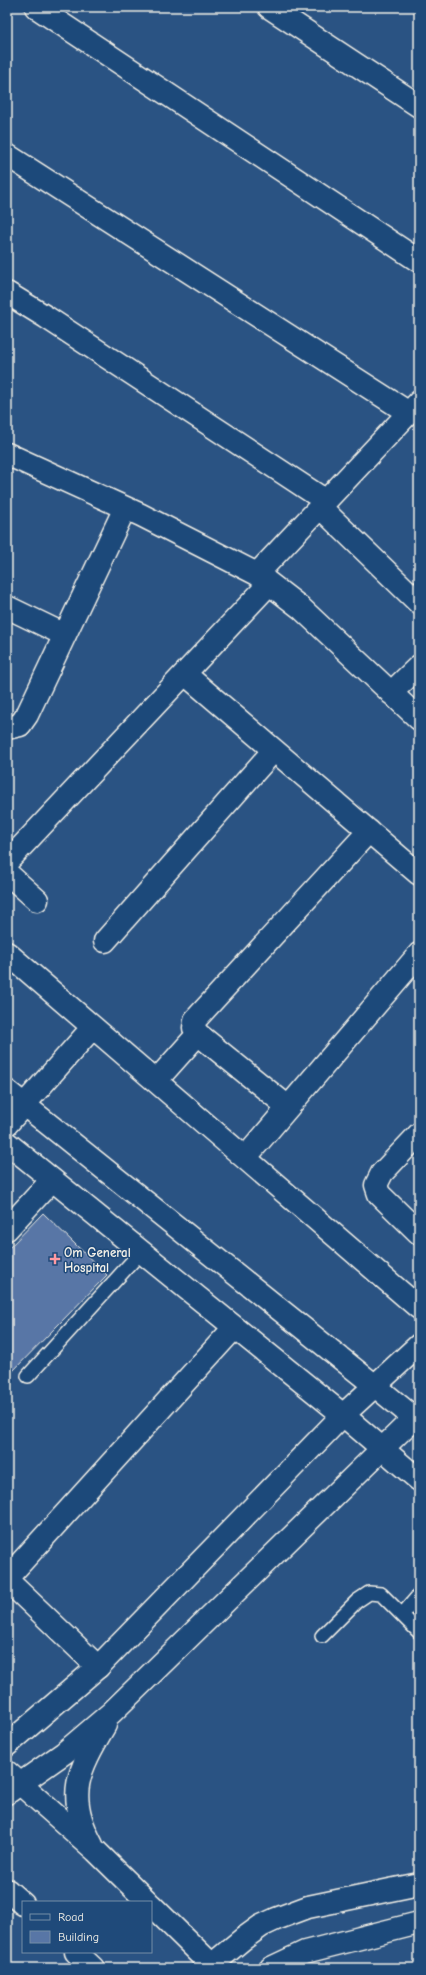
<svg xmlns="http://www.w3.org/2000/svg" width="426" height="1975" font-family="'Comic Neue',sans-serif">
	<style>
		.building { fill: #5876a6; stroke: #f4f1e8 }
		.lines { fill: none; stroke-linecap: round; stroke-linejoin: round }
		.service-casing { stroke: #f4f1e8; stroke-width: 16 }
		.minor-casing { stroke: #f4f1e8; stroke-width: 25 }
		.tertiary-casing { stroke: #f4f1e8; stroke-width: 25 }
		.secondary-casing { stroke: #f4f1e8; stroke-width: 25 }
		.service { stroke: #1f4a7a; stroke-width: 13 }
		.minor { stroke: #1f4a7a; stroke-width: 22 }
		.tertiary { stroke: #1f4a7a; stroke-width: 22 }
		.secondary { stroke: #1f4a7a; stroke-width: 22 }
		.poi-dot { fill: #ff9aa2; stroke: #1f4a7a; stroke-width: 1.5 }
		.labels { text-anchor: middle; stroke-width: 3; stroke-linejoin: round; paint-order: stroke }
		.poi-label { font-size: 13px; font-weight: bold; fill: #f4f1e8; stroke: #1f4a7a; text-anchor: start }
	</style>
	<rect width="100%" height="100%" fill="#2a5383"/>
	<filter id="ink" filterUnits="userSpaceOnUse"><feTurbulence type="fractalNoise" baseFrequency=".025" numOctaves="2"/><feDisplacementMap in="SourceGraphic" scale="8" xChannelSelector="R" yChannelSelector="G"/><feConvolveMatrix kernelMatrix="1 2 1 2 8 2 1 2 1" color-interpolation-filters="sRGB"/></filter>
	<g filter="url(#ink)">
		<path class="building" d="M43,1213L107,1275L7,1377V1250Z"/>
		<g class="lines">
			<defs>
				<path id="service" d="M28,1376L141,1252
					M402,1615L419,1595
					M322,1636L357,1601L369,1593L381,1594L419,1632"/>
				<path id="minor" d="M36,7L419,261
					M269,7L419,106
					M7,155L409,413
					M7,293L46,317L326,501
					M7,454L141,515L257,574L301,608L419,719
					M320,507L419,603
					M257,574L419,402
					M7,607L65,635
					M185,674L419,874
					M391,693L419,666
					M7,728L20,725L27,715L125,508
					M7,862L269,584
					M7,873L37,900
					M105,941L274,750
					M7,953L419,1308
					M156,1081L198,1034
					M288,1107L198,1034L194,1028L195,1020L369,831
					M7,1124L93,1027
					M419,1134L382,1173L376,1185L379,1194L419,1233
					M245,1158L419,954
					M7,1229L52,1180
					M7,1578L234,1328
					M7,1580L98,1667"/>
				<path id="tertiary" d="M7,1091L374,1385L419,1422
					M7,1143L343,1415L419,1480
					M208,1968L243,1939L261,1926L276,1919L308,1907L419,1884
					M271,1968L305,1952L419,1923"/>
				<path id="secondary" d="M7,1745L98,1667L343,1415L419,1345
					M7,1772L96,1851L148,1902
					M7,1793L64,1753L111,1713L419,1413
					M92,1845C65,1795 78,1771 105,1725
					M7,1890L23,1904
					M151,1905L215,1968
					M76,1952L93,1968"/>
			</defs>
			<use href="#service" class="service-casing"/>
			<use href="#minor" class="minor-casing"/>
			<use href="#tertiary" class="tertiary-casing"/>
			<use href="#secondary" class="secondary-casing"/>
			<use href="#service" class="service"/>
			<use href="#minor" class="minor"/>
			<use href="#tertiary" class="tertiary"/>
			<use href="#secondary" class="secondary"/>
		</g>
	</g>
	<path class="poi-dot" d="M53 1253h4v4h4v4h-4v4h-4v-4h-4v-4h4z"/>
	<g class="labels">
		<g class="poi-label">
			<text x="64" y="1257">Om General<tspan x="64" dy="15">Hospital</tspan></text>
		</g>
	</g>
	<rect width="426" height="1975" fill="none" stroke="#1f4a7a" stroke-width="24"/>
	<rect x="12" y="12" width="402" height="1951" fill="none" stroke="#f4f1e8" stroke-width="1.5" filter="url(#ink)"/>
	<rect x="22" y="1901" width="130" height="52" fill="#1f4a7a" stroke="#748da6"/>
	<rect x="30" y="1914" width="20" height="6" fill="#1f4a7a" stroke="#748da6"/>
	<text x="58" y="1921" font-size="12" fill="#f4f1e8">Road</text>
	<rect x="30" y="1931" width="20" height="12" fill="#5876a6" stroke="#748da6"/>
	<text x="58" y="1941" font-size="12" fill="#f4f1e8">Building</text>
</svg>
